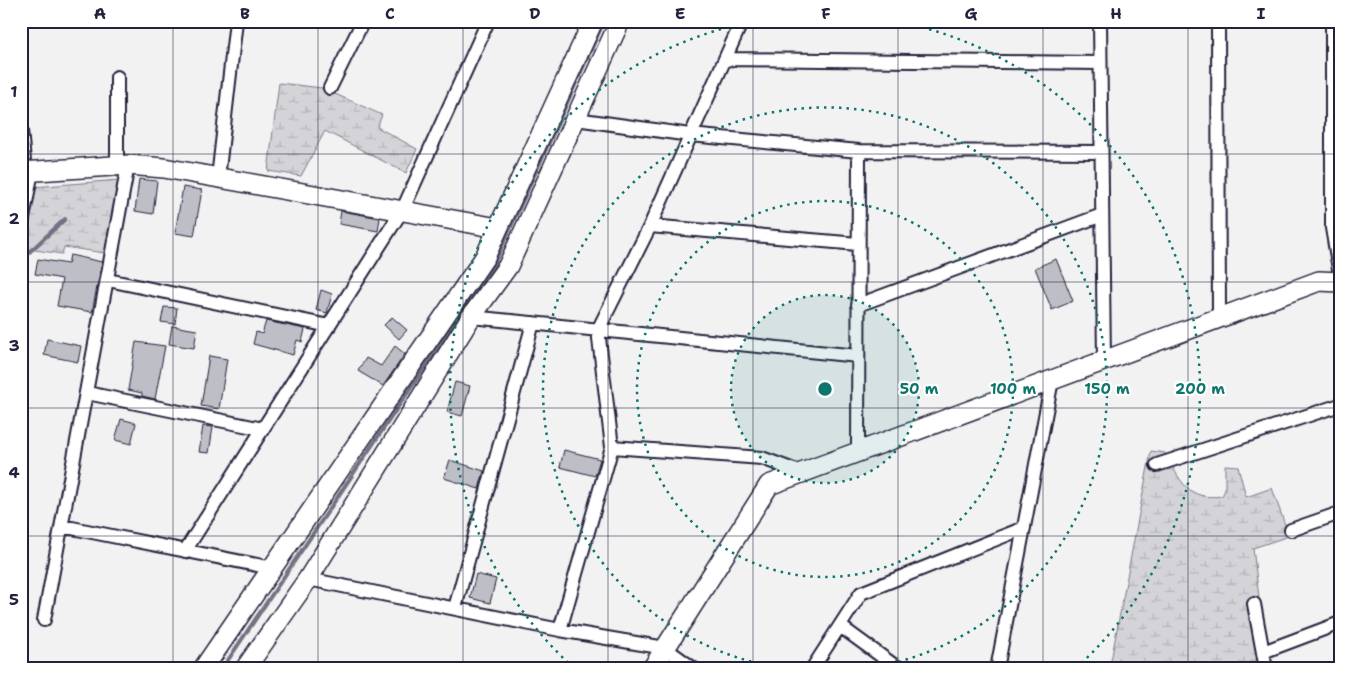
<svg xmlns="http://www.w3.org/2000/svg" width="1361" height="690" font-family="'Shantell Sans',sans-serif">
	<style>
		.wetland { fill: url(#wetland-marsh); stroke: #7a7a8a }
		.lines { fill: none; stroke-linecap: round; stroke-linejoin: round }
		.stream { stroke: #727282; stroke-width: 4 }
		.building { fill: #bebec6; stroke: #22223b }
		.street-casing { stroke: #22223b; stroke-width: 16 }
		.secondary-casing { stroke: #22223b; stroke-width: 22 }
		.street { stroke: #fff; stroke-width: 12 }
		.secondary { stroke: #fff; stroke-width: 19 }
		.grid { fill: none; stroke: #22223b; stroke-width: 1; stroke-opacity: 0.55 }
		.ring { fill: none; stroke: #0f766e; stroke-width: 2.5; stroke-dasharray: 2.5 5 }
		.centre { fill: #0f766e; stroke: #fff; stroke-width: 2.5 }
		.ring-label { font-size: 15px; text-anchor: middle; font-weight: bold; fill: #0f766e; stroke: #fff; stroke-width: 4.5; stroke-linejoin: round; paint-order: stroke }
		.neatline { fill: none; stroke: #22223b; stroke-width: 2 }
		.grid-label { font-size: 16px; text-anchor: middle; font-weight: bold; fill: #22223b }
	</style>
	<defs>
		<pattern id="wetland-marsh" width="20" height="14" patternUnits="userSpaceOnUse" patternTransform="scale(1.25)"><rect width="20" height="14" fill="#d3d3d8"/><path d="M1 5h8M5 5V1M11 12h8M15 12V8" fill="none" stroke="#b5b5ba"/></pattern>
	</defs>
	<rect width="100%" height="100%" fill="#f2f2f3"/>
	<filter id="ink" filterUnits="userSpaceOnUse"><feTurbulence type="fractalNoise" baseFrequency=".02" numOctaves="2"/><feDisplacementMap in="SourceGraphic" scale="10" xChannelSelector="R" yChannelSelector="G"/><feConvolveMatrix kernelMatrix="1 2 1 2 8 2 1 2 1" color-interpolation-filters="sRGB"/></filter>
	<g filter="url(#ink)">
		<path class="wetland" d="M279,83L322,88L382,115L377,127L417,149L406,173L325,131L301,176L268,171Z
			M119,180L105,253L64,247L62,254L21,248V188Z
			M1151,451L1165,453C1180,480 1187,501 1222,496L1225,490V465L1238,466L1246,497L1272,488L1289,536L1253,548L1260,606L1255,638L1258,659L1232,669H1123L1110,666Z"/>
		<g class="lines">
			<path class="stream" d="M24,257L65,219
				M226,663L494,264L604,21"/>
		</g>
		<path class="building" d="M139,179L157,181L153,214L135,211Z
			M183,187L202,190L194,236L175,233Z
			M341,211L380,218L378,231L339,224Z
			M70,255L102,262L92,312L57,306L62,279L35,274L38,259L68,264Z
			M1056,259L1073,301L1052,310L1035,268Z
			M321,290L332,294L327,313L316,310Z
			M164,307L177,308L175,324L161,322Z
			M392,317L407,330L399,339L384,325Z
			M266,321L305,329L302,342L297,340L293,355L253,344L256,332L262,334Z
			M172,326L197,330L194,348L169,344Z
			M47,339L81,346L78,362L44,355Z
			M136,342L165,346L155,399L142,396V393L128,390Z
			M395,346L405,354L383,386L358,371L366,358L381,366Z
			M209,356L227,359L219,409L201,406Z
			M455,382L470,386L462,416L447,412Z
			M121,419L136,423L131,444L115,440Z
			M203,426L213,427L209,453L199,452Z
			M564,450L600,459L595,476L560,467Z
			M450,460L484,471L479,489L444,478Z
			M476,574L496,579L490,603L470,598Z"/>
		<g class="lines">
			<defs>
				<path id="street" d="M1100,21L1104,361
					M1218,21L1219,318
					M1332,21V228L1340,275
					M725,59L1100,63
					M117,77V166
					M330,88L363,21
					M576,119L690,135L859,151L1101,152
					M21,130L25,171
					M218,178L236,21
					M650,226L858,244
					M21,229L32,171
					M108,280L329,326
					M858,305L1102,215
					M471,317L858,356
					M87,393L263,429
					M612,447L762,458L802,473
					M858,452L859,151
					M1157,465L1340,405
					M62,526L272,568
					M1291,530L1340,513
					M185,551L403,209L488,21
					M308,579L560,630L665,648L694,669
					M1254,604L1266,669
					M455,608L533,323
					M44,620L128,165
					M840,626L899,669
					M560,630L612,447L598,330L650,226L742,21
					M1263,652L1340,623
					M812,669L861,593L1024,528
					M997,669L1052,380"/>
				<path id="secondary" d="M21,172L128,165L164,168L498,228
					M203,669L485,257L593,21
					M245,669L308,579L471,317L508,266L620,21
					M652,669L769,485L1319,281L1340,282"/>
			</defs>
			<use href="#street" class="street-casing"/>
			<use href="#secondary" class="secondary-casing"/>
			<use href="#street" class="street"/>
			<use href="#secondary" class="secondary"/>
		</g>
	</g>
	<path class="grid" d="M173,21V669M318,21V669M463,21V669M608,21V669M753,21V669M898,21V669M1043,21V669M1188,21V669M21,154H1340M21,282H1340M21,408H1340M21,536H1340"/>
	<circle cx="825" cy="389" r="94" fill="#0f766e" fill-opacity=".12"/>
	<g class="ring">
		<circle cx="825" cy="389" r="94"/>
		<circle cx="825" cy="389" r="188"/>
		<path d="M788 669A282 282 0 1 1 862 669"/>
		<path d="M574 668A375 375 0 0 1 750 22M900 22A375 375 0 0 1 1076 668"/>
	</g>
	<circle cx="825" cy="389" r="8" class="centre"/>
	<g class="ring-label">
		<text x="919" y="394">50 m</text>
		<text x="1013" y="394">100 m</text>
		<text x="1107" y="394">150 m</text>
		<text x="1200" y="394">200 m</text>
	</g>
	<rect width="1361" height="690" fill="none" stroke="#fff" stroke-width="55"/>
	<rect x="28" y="28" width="1306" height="634" class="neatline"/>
	<g class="grid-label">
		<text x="100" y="19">A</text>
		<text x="245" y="19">B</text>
		<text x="390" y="19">C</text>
		<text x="535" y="19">D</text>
		<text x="680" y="19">E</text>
		<text x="826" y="19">F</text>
		<text x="971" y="19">G</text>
		<text x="1116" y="19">H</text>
		<text x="1261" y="19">I</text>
		<text x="14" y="97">1</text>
		<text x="14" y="224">2</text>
		<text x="14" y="351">3</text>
		<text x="14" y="478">4</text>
		<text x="14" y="605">5</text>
	</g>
</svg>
